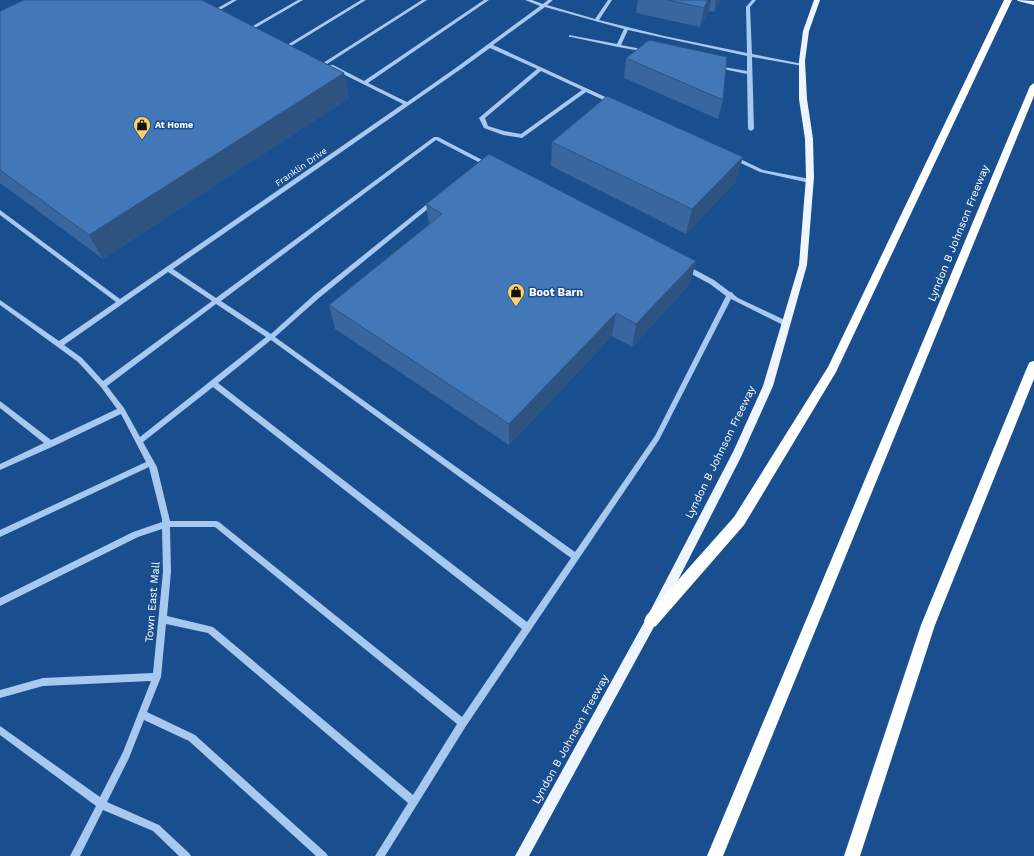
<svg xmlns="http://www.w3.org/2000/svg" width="1034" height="856" font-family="'Work Sans',sans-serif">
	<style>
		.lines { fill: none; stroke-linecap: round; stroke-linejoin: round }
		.minor { fill: #a7c8ef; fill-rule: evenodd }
		.major { fill: #eff5ff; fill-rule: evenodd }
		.highway { fill: #fff; fill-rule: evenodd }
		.wall { fill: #39669e }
		.shaded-wall { fill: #2e5381 }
		.building { fill: #4277b8; stroke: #2e5381 }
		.labels { text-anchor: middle; stroke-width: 3; stroke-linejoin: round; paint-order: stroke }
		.far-poi-label { font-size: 9px; font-weight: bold; fill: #fff; stroke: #194e8f; text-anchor: start }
		.far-street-label { font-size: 9px; fill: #fff; stroke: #194e8f }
		.street-label { font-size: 11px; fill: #fff; stroke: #194e8f }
		.poi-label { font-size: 11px; font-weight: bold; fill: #fff; stroke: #194e8f; text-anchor: start }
	</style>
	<rect width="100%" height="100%" fill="#194e8f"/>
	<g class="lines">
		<path class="minor" d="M232,0H237L220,10L216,9Z
			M298,0H303L255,28L251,27Z
			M361,0H366L291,46L287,45Z
			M422,0H427L327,64L323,63Z
			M484,0H489L368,83L407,102L457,67L540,6L525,0H532L543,4L548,0H553L547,5L595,19L608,0H612L599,20L664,36L747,53L746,7L752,0H756L750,7L752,54L803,64L805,65L803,66L752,57L754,129L751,131L748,129L747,74L718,68L716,67L718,66L747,71V56L628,30L621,45L647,50V52L618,47L571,37H569V35L617,44L624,29L545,7L493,45L614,101V103H610L586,92L522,138L503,135L484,128L479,118L480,117L537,69L490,48L461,69L173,269L216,298L434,137H438L490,164V166H486L436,140L221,301L271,334L315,294L431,201H435V203L319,298L275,337L575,552L655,436L726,296L710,284L684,270L683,268L684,266H688L714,280L730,292H732L733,294L738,298L789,322L790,324L789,326H785L731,299L659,440L466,726L385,856H375L408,803L208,633L166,624L161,677L147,712L195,735L326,853L328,856H316L189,741L144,720L129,758L107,802L159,825L189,853L191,856H179L153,831L103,810L80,856H70L96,806L0,735V726L100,797L123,752L151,681L43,686L0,698V690L43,678L153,673L163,572L162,529L138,537L0,606V598L133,532L162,522V519L149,467L0,537V530L146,462L121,414L54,446L0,470V464L44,443L0,408V401L51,440L117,409L101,387L78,362L0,305V300L59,341L116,302L0,215V210L120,299L403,104L329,67V65H333L364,81ZM541,71L582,90L521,134L504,131L488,126L485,118ZM168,272L212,301L103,381L82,358L64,345ZM216,304L266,337L140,437L124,408L107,386ZM271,340L571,558L527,622L218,383ZM213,387L522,629L462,717L219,522L216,521H170L157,467L143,442ZM170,527H215L457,724L413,795L213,627L167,616L171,572Z
			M734,156L763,170L810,179L813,181L810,183L760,172L732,159V157Z"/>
		<path class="major" d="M814,0H820L809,31L805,61L807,99L813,139L814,177L807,265L773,386L741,457L655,625L529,856H515L647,617L733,452L763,386L799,265L806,177L805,139L799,99V61L803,31Z
			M1017,0L1034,1V5L1018,1Z"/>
		<path class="highway" d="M1004,0H1012L836,372L744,525L656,626L651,628L646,626L644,621L646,616L734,517L828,367Z
			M1034,83V96L723,856H707L1030,86Z
			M1034,361V379L935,625L860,856H844L921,625L1028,365L1030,362Z"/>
	</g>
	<path class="wall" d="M638,0H720L714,12L709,11L700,27L636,13Z
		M0,11L344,73L349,98L103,259L0,183Z
		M626,58L723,100L718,119L624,78Z
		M552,142L736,181L686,234L551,166Z
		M426,204L696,261L690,284L632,347L612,336L509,445L335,329L329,305L429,225Z"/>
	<path class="shaded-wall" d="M708,0H711L709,11L700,27L704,8Z
		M716,0H720L714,12Z
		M344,73L349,98L103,259L89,235Z
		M743,157L736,181L686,234L692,209Z
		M696,261L690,284L632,347L636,324Z
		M616,313L612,336L509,445V424Z"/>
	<path class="building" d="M24,0H202L344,73L89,235L0,170V11Z
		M668,0H708L704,8Z
		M649,40L727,57L723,100L626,58Z
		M607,96L743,157L692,209L552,142Z
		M489,154L696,261L636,324L616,313L509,424L329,305L442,214L426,204Z"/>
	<defs>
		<symbol id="shop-pin" viewBox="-11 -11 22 30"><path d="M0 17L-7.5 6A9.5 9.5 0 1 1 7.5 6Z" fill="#ffd165" stroke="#194e8f"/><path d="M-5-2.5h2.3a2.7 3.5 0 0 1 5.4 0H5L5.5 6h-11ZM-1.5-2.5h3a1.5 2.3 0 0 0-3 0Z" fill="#111"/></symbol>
	</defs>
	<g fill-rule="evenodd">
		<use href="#shop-pin" x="132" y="115" width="20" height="27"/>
		<use href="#shop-pin" x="506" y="282" width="20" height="27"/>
	</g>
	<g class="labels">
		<g class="far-poi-label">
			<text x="155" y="128">At Home</text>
		</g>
		<g class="far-street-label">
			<text transform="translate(301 167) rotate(-35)" y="3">Franklin Drive</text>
		</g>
		<g class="street-label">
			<text transform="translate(958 233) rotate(-68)" y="4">Lyndon B Johnson Freeway</text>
			<text transform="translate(720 452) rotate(-64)" y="4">Lyndon B Johnson Freeway</text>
			<text transform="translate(152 602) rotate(-85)" y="4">Town East Mall</text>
			<text transform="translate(570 739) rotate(-61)" y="4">Lyndon B Johnson Freeway</text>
		</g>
		<g class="poi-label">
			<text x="529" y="296">Boot Barn</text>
		</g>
	</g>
</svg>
